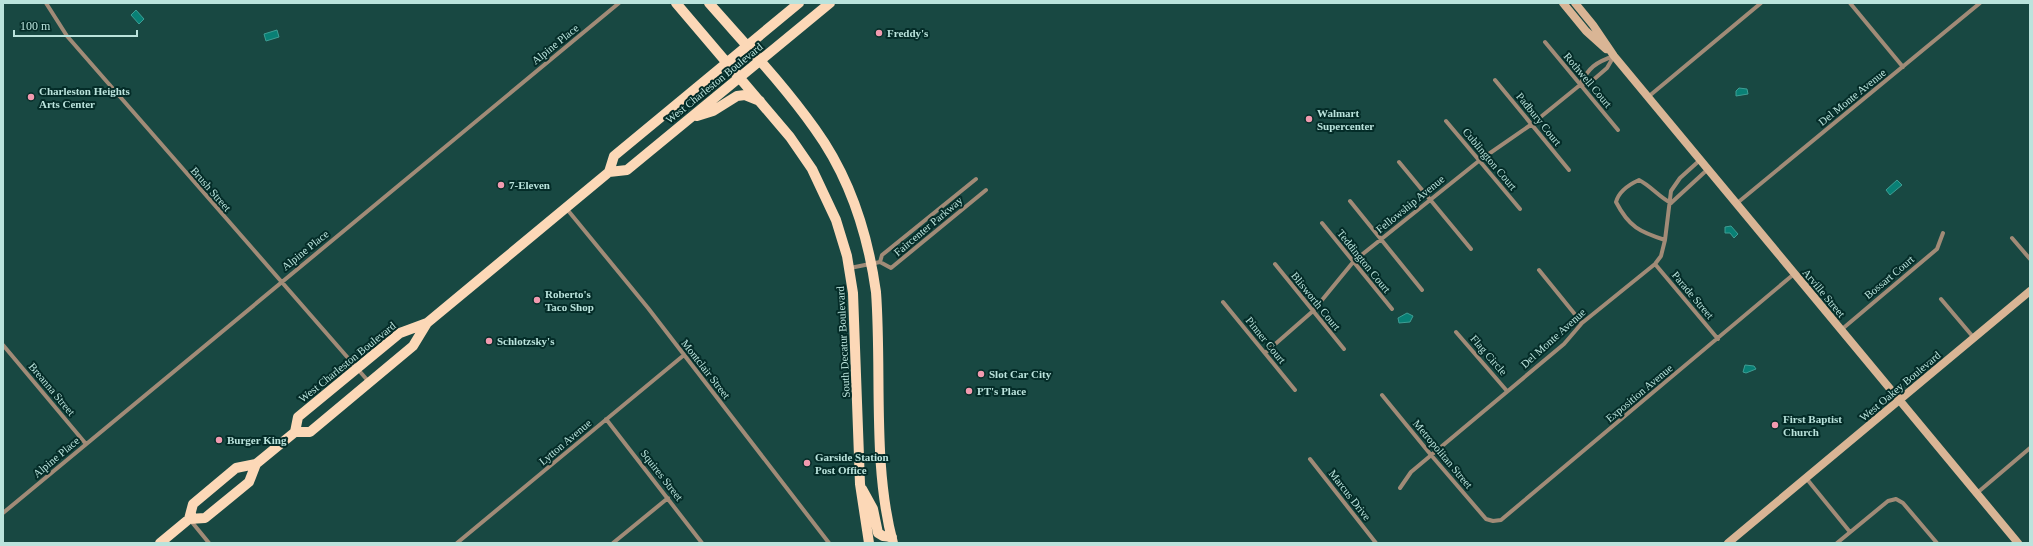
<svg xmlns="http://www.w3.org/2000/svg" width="2033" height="546" font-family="Georgia,serif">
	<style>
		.water { fill: #098075; stroke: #3e9e94 }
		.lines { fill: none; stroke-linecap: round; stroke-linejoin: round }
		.street { stroke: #a18b77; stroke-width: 4 }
		.secondary { stroke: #d9b595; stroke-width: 8 }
		.primary { stroke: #fcd8b7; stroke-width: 10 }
		.poi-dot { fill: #f29aaf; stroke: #042c28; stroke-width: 1.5 }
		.labels { text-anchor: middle; stroke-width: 4; stroke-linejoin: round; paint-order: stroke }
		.poi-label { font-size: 11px; font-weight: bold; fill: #bae3dc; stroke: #042c28; text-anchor: start }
		.street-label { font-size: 11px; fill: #bae3dc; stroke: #042c28 }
	</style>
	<rect width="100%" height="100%" fill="#184842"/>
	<path class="water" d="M136,10L144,19L139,24L131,15Z
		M277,30L279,37L266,41L264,34Z
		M1739,88L1747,89L1748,94L1736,96V91Z
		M1897,180L1902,185L1890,195L1886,190Z
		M1731,226L1738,234L1734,238L1730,233H1725V227Z
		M1407,313L1413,316L1410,322L1399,323L1398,318Z
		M1745,365L1754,366L1756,369L1746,373L1743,372Z"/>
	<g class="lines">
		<path class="street" d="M46,3L67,36L369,382
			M1850,3L1903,67
			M1545,42L1618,130
			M1495,80L1569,170
			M1580,85C1588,68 1596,62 1614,56
			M1648,97L1761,3
			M1446,121L1520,209
			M1399,162L1471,249
			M1350,201L1422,290
			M1671,203L1708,169
			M1736,204L1980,3
			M566,208L648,308L829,543
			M1322,223L1392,309
			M2012,238L2030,259
			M1665,240C1640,232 1629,227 1616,202C1619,191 1628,185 1639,180C1651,186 1659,197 1671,203
			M880,262L882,255L976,179
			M1275,264L1344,349
			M1655,264L1718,339
			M850,268L880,262L891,268L986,190
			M1539,270L1582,323
			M1941,299L1974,338
			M1223,302L1295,390
			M1841,330L1937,249L1943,233
			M1456,332L1507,391
			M3,345L86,444
			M1265,353L1313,311L1354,261L1480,160L1532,124L1580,85L1592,81L1607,68L1614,56
			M1382,395L1431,455L1486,519L1493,521L1501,520L1794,274
			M606,419L702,543
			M1310,459L1376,543
			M1806,478L1850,532
			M1400,488L1411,472L1564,344L1582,323L1655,264L1661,256L1665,240L1671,191L1680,178L1700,160
			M1977,493L2030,448
			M3,513L619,3
			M191,521L209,543
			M457,543L684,355
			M613,543L668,498
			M1837,543L1888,501L1896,499L1903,503L1937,543"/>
		<path class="secondary" d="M1563,3L1586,31L1606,49
			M1575,3L1593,25L1614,56L2018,543
			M1728,543L2030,291"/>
		<path class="primary" d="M676,3L790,137L812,169L836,220L847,256L853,293L860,484L869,543
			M709,3C745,44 783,84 815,129C849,176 868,235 876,292C882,373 872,465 893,543
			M697,116L713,111L737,96L745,95L760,101
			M609,172L614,156L799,3
			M295,432L298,417L400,333L427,323L609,172L627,170L830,3
			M862,489L873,509L878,533L883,536L892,537
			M189,519L205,518L249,482L256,464
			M160,543L189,519L193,504L236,468L256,464L295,432H310L413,346L427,323"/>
	</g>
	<g class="poi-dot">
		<circle cx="879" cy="33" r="4"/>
		<circle cx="31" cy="97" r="4"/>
		<circle cx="1309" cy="119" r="4"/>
		<circle cx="501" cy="185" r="4"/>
		<circle cx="537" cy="300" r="4"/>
		<circle cx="489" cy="341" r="4"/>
		<circle cx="981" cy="374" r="4"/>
		<circle cx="969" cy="391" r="4"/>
		<circle cx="1775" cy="425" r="4"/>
		<circle cx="219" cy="440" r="4"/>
		<circle cx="807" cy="463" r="4"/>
	</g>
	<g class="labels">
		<g class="poi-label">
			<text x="887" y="37">Freddy's</text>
			<text x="39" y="95">Charleston Heights<tspan x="39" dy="13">Arts Center</tspan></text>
			<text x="1317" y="117">Walmart<tspan x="1317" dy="13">Supercenter</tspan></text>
			<text x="509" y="189">7-Eleven</text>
			<text x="545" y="298">Roberto's<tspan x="545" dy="13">Taco Shop</tspan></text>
			<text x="497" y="345">Schlotzsky's</text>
			<text x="989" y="378">Slot Car City</text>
			<text x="977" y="395">PT's Place</text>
			<text x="1783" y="423">First Baptist<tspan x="1783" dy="13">Church</tspan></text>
			<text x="227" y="444">Burger King</text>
			<text x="815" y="461">Garside Station<tspan x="815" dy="13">Post Office</tspan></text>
		</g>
		<g class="street-label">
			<text transform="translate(555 44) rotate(-39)" y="4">Alpine Place</text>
			<text transform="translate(1588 80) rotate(50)" y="4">Rothwell Court</text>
			<text transform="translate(714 83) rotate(-39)" y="4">West Charleston Boulevard</text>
			<text transform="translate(1852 97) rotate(-39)" y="4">Del Monte Avenue</text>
			<text transform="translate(1539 119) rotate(51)" y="4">Padbury Court</text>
			<text transform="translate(1490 159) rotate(50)" y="4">Cublington Court</text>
			<text transform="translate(211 189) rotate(49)" y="4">Brush Street</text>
			<text transform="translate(1410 204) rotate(-39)" y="4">Fellowship Avenue</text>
			<text transform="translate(928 226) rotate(-40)" y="4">Faircenter Parkway</text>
			<text transform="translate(305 250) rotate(-39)" y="4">Alpine Place</text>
			<text transform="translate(1364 261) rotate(51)" y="4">Teddington Court</text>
			<text transform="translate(1889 277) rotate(-40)" y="4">Bossart Court</text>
			<text transform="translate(1824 293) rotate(50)" y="4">Arville Street</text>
			<text transform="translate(1693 295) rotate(50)" y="4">Parade Street</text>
			<text transform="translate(1316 301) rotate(51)" y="4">Blisworth Court</text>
			<text transform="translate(1553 338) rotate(-42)" y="4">Del Monte Avenue</text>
			<text transform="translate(1266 340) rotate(51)" y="4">Pinner Court</text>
			<text transform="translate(843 342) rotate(-93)" y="4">South Decatur Boulevard</text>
			<text transform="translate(1489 355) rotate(49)" y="4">Flag Circle</text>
			<text transform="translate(347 362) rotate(-39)" y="4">West Charleston Boulevard</text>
			<text transform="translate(706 369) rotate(52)" y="4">Montclair Street</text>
			<text transform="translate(1900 386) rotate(-40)" y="4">West Oakey Boulevard</text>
			<text transform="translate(52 389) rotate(50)" y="4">Breanna Street</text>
			<text transform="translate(1639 393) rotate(-40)" y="4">Exposition Avenue</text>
			<text transform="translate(565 442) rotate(-40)" y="4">Lytton Avenue</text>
			<text transform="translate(1443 454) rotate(50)" y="4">Metropolitan Street</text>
			<text transform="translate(56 457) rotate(-40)" y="4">Alpine Place</text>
			<text transform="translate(662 475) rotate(52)" y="4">Squires Street</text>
			<text transform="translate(1350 495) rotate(52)" y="4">Marcus Drive</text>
		</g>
	</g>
	<rect width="2033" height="546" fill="none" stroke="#bae3dc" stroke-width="8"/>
	<path d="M14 30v6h123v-6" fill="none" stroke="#bae3dc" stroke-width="2"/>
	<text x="20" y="30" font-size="12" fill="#bae3dc" stroke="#042c28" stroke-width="3" paint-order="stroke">100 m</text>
</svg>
